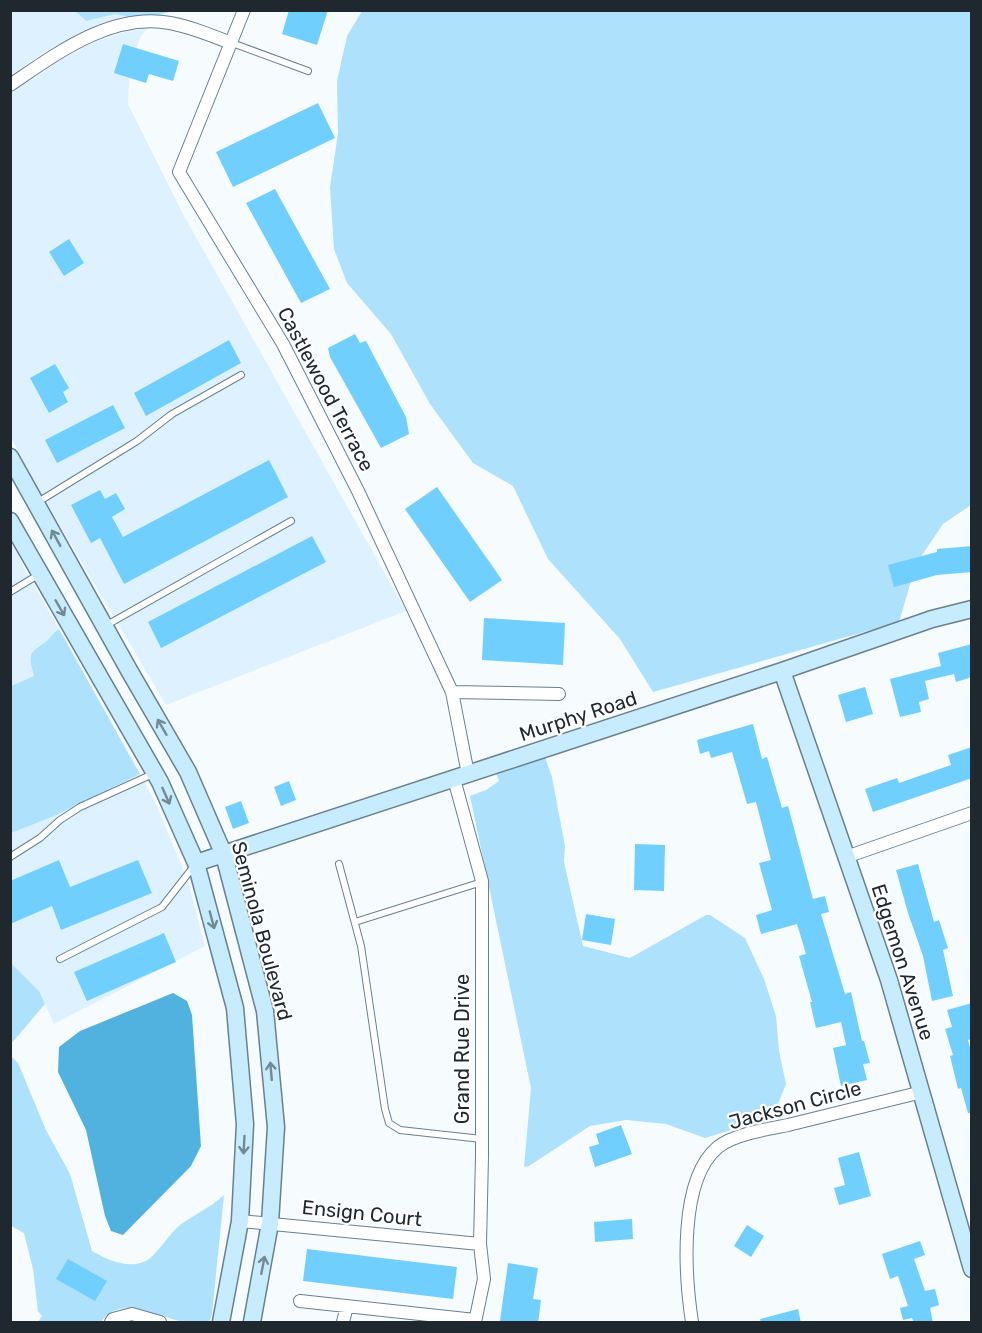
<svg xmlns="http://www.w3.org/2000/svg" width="982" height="1333" font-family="Rubik,sans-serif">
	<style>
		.built { fill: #ddf2fe }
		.green { fill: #aee1fc }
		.water { fill: #52b2df }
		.building { fill: #71cffd }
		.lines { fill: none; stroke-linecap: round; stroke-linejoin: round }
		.lane-casing { stroke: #68818e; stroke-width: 8 }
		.street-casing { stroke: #68818e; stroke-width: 14 }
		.secondary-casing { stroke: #68818e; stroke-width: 19 }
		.lane { stroke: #fff; stroke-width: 6 }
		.street { stroke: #fff; stroke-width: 12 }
		.secondary { stroke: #c7ecfd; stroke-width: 16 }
		.oneway { stroke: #728a96 }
		.labels { text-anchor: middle; stroke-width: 4.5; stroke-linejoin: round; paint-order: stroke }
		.street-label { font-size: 20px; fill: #1e282e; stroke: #fff }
	</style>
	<rect width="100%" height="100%" fill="#f6fbfe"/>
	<path class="built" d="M11,11H75L86,21L115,14L130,17L86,29L46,51L11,75Z
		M148,28L141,36L130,66L128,104L183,214L406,611L166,705L33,480L11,437V93L61,60L93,42L128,31Z
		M10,536L23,566L59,629L47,641L37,647L30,657L34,676L11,686Z
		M140,774L156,804L188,881L205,946L54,1024L39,991L11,963L10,833Z"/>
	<path class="green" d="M75,11H171L160,15L130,17L115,14L86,21Z
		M362,11H971V505L943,524L916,564L899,622L653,692L620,639L548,559L513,486L473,463L430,404L391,334L347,283L334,249L330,187L338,133L337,81L347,36Z
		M59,629L140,774L54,816L11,833V686L34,676C29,656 27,654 44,643C50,639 53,633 59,629Z
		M545,757L552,777L565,846L564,862L583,946L630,958L706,915H710L745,938L764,979L776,1016L779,1051L786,1084L776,1109L747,1125L705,1138L666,1124L626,1120L590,1126L529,1166L524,1167L531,1088L470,796L486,790L499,781L496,773Z
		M11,963L39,991L45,1004L11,1044Z
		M10,1055L18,1063L46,1130L70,1174L92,1251C107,1260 132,1271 149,1259C161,1249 169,1234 181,1224C196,1214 211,1207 224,1195L212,1314L209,1322C201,1322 192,1323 185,1322C159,1318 120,1293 101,1322H38L42,1316L38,1311L33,1269L24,1233L11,1226Z"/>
	<path class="water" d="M173,993L187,1001L192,1015L201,1146L191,1166L123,1235L111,1231L105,1216L86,1130L58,1072L59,1047L80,1031Z"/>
	<path class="building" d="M289,10H328L317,45L282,34Z
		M123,44L179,61L173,81L149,74L146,83L114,73Z
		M318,103L335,138L233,187L216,152Z
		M275,189L330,289L301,303L246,203Z
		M69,239L84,263L64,276L49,252Z
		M355,334L360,343L366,341L406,417L409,434L381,448L330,357L328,348Z
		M229,340L241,363L146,416L134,393Z
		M55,364L69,388L63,392L68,402L49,413L30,378Z
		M113,405L125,428L57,463L45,440Z
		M269,460L288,497L124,584L100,538L91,543L71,505L100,490L105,499L116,493L125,509L112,517L123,537Z
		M437,487L502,580L470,602L405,509Z
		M312,536L326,562L161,648L148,622Z
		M972,546V572L937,575L894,587L888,565L937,552V549Z
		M484,618L565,623L563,665L482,660Z
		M972,644V677L956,682L954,674L925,681L929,699L919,702L921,712L900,717L890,679L941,666L938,653Z
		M865,687L873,714L846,722L838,695Z
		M753,724L762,759L767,757L782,808L788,806L813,899L825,896L829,912L821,914L845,994L851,992L862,1041H864L870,1063L863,1064L867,1080L841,1086L833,1048L846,1045L841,1022L816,1028L810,1002H812L799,956L806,954L797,924L761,934L756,915L772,910L759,863L771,860L756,802L747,804L732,752L711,758L709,751L700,754L697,740Z
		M972,747V778L873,812L865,789L897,778L899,783L951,765L948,755Z
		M289,781L296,800L281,806L274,787Z
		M241,801L249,823L233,829L225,807Z
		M635,844L665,845L664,891L634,890Z
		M59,860L70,887L138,860L152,893L61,930L52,906L10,924V881Z
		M918,864L934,922L939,920L948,948L943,950L953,996L932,1001L923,956L908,913L896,870Z
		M586,914L615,919L611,945L582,940Z
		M164,933L176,962L87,1001L74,972Z
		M972,1003V1039L968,1040L972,1056V1113H968L961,1088L958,1089L950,1056L953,1055L945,1029L952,1027L947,1010Z
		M621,1125L632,1154L595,1167L589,1147L599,1144L596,1134Z
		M859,1152L871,1196L839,1205L834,1188L845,1185L838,1158Z
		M632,1219L633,1239L595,1242L594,1222Z
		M747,1225L764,1236L751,1257L734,1246Z
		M920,1241L925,1255L914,1259L925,1291L935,1289L939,1305L930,1308L933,1323H914L912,1318L903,1320L900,1308L908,1306L898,1276L890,1279L882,1254Z
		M307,1249L457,1267L453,1299L303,1281Z
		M68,1259L107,1281L95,1301L56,1279Z
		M508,1263L538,1268L533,1299L541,1300L538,1323L500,1321Z
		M798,1309L801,1323H761L760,1319Z"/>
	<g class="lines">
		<defs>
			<path id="lane" d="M232,43L308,71
				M38,502L137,441L172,414L241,375
				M10,592L38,575
				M105,626L291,521
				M10,857L40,838L60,820L80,807L155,773
				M339,864L361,946L385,1109L389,1123L400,1130L482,1139
				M355,922L482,882
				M60,959L162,907L194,866"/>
			<path id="street" d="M244,10L179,172L283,344L358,491L452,692L559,694
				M10,85C56,54 111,12 170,23C191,27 211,35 231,43
				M452,692L468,774
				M454,779L482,881V1156L480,1244L484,1279L475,1322
				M846,857L972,813
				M240,1221L480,1244
				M300,1301L475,1320
				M111,1322L113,1319L132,1314L160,1322
				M343,1322L347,1306
				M692,1322C685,1276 678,1180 718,1147C734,1134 768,1129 788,1125C832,1114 877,1103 922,1092"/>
			<path id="secondary" d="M10,457L130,672L188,772L224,855L265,1011L276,1127L270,1223L252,1322
				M10,521L160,782L196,863L235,1008L245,1124L240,1221L221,1322
				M782,671L889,980L972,1269
				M196,863L782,671L932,619L972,609"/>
		</defs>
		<use href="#lane" class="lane-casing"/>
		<use href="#street" class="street-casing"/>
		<use href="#secondary" class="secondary-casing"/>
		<use href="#lane" class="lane"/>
		<use href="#street" class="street"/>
		<use href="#secondary" class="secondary"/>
	</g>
	<defs><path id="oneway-shaft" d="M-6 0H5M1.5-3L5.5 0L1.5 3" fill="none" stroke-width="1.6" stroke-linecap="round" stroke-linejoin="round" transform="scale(1.5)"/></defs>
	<g class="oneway">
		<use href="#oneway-shaft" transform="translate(56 538) rotate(-119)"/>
		<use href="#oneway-shaft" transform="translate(60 608) rotate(60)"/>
		<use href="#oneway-shaft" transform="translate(162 727) rotate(-120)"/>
		<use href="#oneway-shaft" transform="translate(166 796) rotate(66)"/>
		<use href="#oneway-shaft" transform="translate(212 920) rotate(75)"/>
		<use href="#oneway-shaft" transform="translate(271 1071) rotate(-95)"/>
		<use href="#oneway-shaft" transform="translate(244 1145) rotate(93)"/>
		<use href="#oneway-shaft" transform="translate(263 1265) rotate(-79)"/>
	</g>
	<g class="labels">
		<g class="street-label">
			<text transform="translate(326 389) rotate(62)" y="7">Castlewood Terrace</text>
			<text transform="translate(578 716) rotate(-18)" y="7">Murphy Road</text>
			<text transform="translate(262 931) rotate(75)" y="7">Seminola Boulevard</text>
			<text transform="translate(903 962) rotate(72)" y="7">Edgemon Avenue</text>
			<text transform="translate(462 1049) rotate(-90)" y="7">Grand Rue Drive</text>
			<text transform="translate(795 1105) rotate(-15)" y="7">Jackson Circle</text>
			<text transform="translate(362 1213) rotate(6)" y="7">Ensign Court</text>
		</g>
	</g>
	<rect width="982" height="1333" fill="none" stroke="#1e282e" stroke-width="24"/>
</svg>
